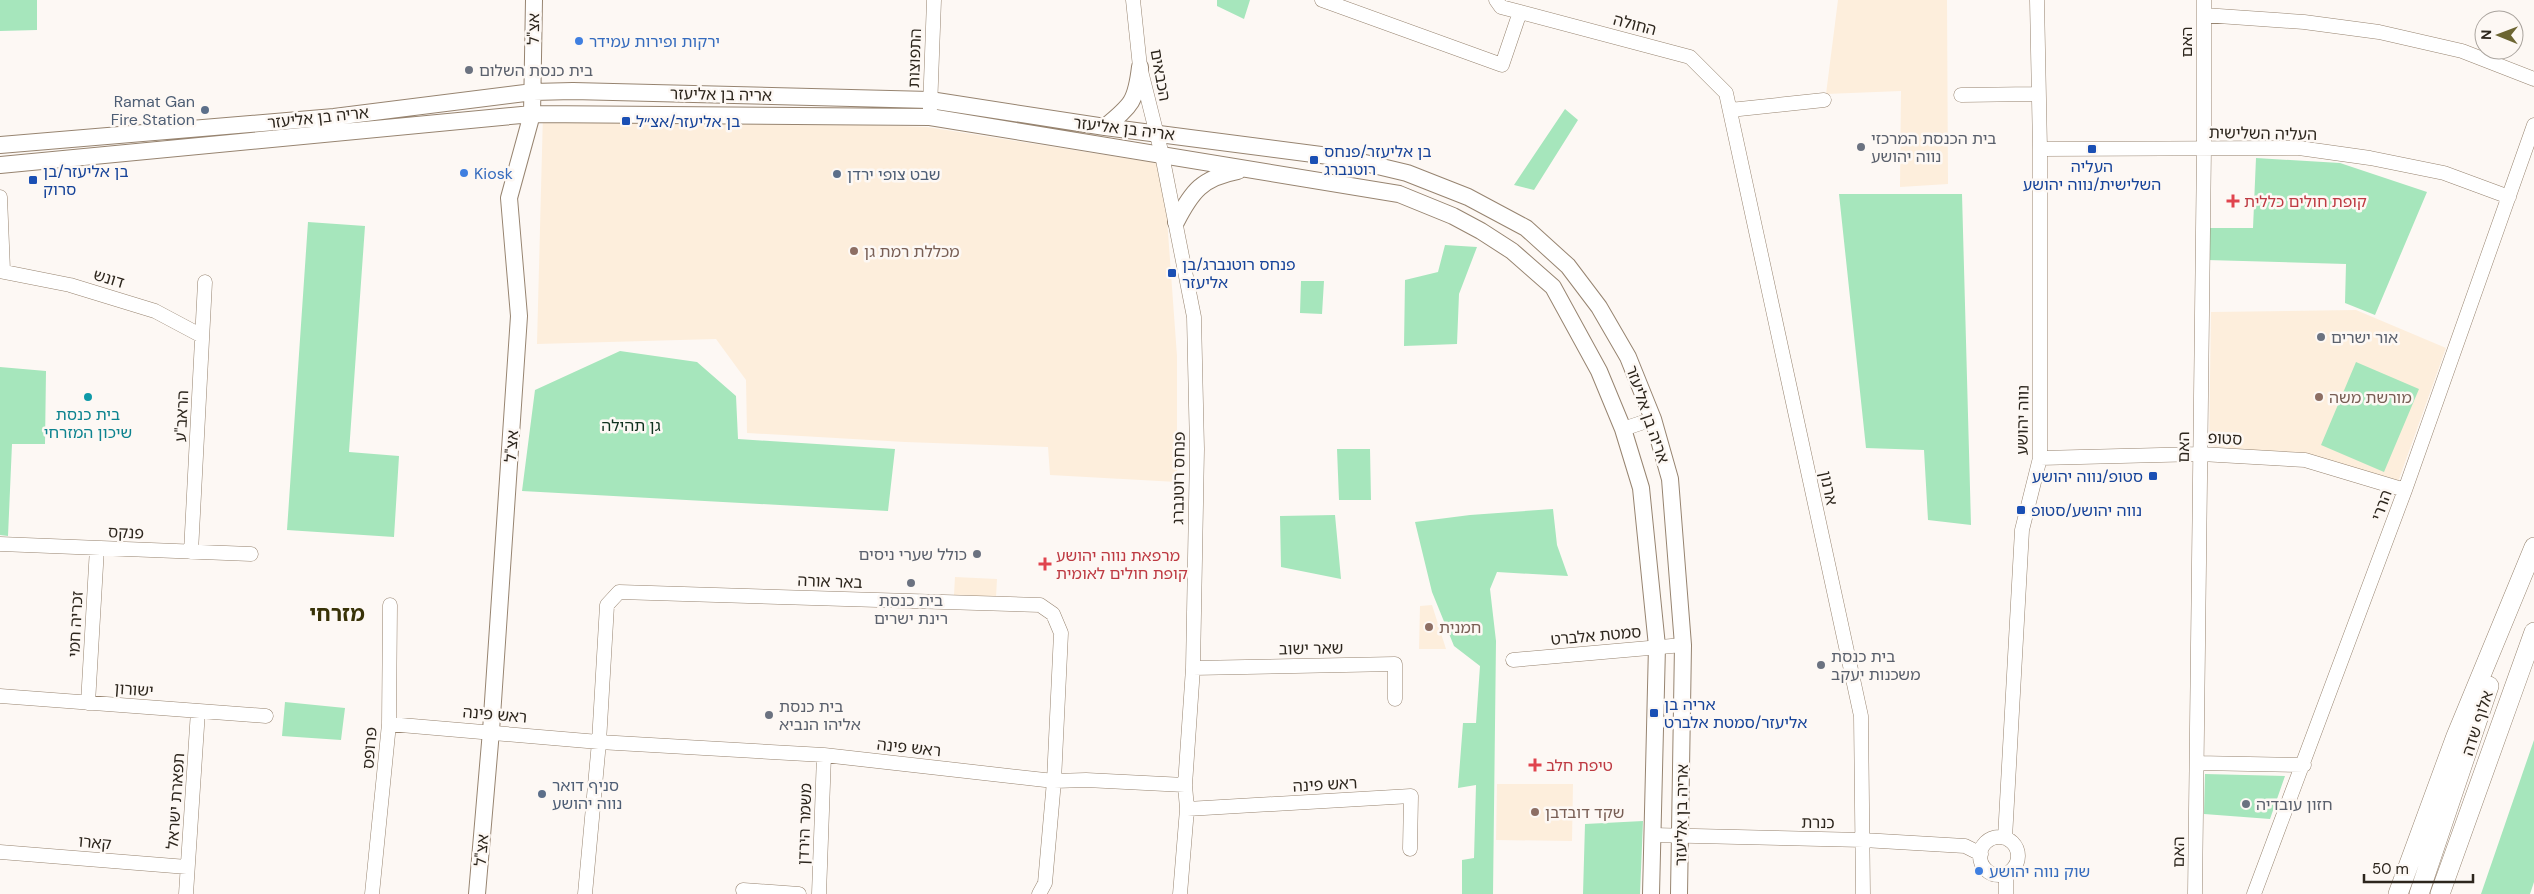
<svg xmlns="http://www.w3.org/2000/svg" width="2534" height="894" font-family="'DM Sans','Noto Sans Hebrew',sans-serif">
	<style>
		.built { fill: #fdeedc }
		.green { fill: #a6e6bc }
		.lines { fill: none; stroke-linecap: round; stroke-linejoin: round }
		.minor-casing { stroke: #978470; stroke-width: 15 }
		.tertiary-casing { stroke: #978470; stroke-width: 18 }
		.secondary-casing { stroke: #978470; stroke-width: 20 }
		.minor { stroke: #fff; stroke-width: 14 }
		.tertiary { stroke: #fff; stroke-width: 16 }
		.secondary { stroke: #fff; stroke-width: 19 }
		.shop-dot { fill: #3f7fe0; stroke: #fdf8f4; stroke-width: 2 }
		.worship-dot { fill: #6b7280; stroke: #fdf8f4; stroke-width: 2 }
		.service-dot { fill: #5c6f8a; stroke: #fdf8f4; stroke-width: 2 }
		.transit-dot { fill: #1a4fb4; stroke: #fdf8f4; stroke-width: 2 }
		.health-dot { fill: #e0444e; stroke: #fdf8f4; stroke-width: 2 }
		.education-dot { fill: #8d6e63; stroke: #fdf8f4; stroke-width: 2 }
		.culture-dot { fill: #0f9aa8; stroke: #fdf8f4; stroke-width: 2 }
		.labels { text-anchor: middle; stroke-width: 5; stroke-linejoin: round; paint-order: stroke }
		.street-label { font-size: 16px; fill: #2d261d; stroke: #fdf8f4 }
		.shop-label { font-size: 16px; fill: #366cbe; stroke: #fdf8f4; text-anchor: start }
		.worship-label { font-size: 16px; fill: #5b616d; stroke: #fdf8f4; text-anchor: start }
		.service-label { font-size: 16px; fill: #4e5e75; stroke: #fdf8f4; text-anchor: start }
		.transit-label { font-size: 16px; fill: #164399; stroke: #fdf8f4; text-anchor: start }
		.health-label { font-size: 16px; fill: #be3a42; stroke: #fdf8f4; text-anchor: start }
		.education-label { font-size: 16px; fill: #785e54; stroke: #fdf8f4; text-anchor: start }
		.culture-label { font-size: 16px; fill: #0d838f; stroke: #fdf8f4 }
		.park-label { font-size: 16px; fill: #10321f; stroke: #fdf8f4 }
		.district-label { font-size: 21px; font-weight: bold; fill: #383207; stroke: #fdf8f4 }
	</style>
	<rect width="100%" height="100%" fill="#fdf8f4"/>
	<path class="built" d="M1838,0H1947L1948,184L1900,187L1901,91L1826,94Z
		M543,113L927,127L1163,164L1177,356V482L1050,475L1048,447L905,442L747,433L746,380L716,339L537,344Z
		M2356,310L2446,348L2398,482L2308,456L2209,446L2211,312Z
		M955,577L997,579L996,597L954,595Z
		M1432,605L1446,649H1419L1420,606Z
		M1497,784H1573L1572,841L1496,840Z"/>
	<path class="green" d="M0,0H37V30L0,31Z
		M1217,0H1250L1244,19L1217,6Z
		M1565,109L1578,120L1534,190L1514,185Z
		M2256,158L2340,163L2427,192L2375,315L2345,303L2346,264L2207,260L2209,228H2253Z
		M1839,194H1962L1971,525L1928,520L1924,450L1866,448Z
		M308,222L365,226L349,452L399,456L394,537L287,530Z
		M1445,245L1477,247L1459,294L1457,344L1404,346L1405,280L1438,272Z
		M1301,281H1324L1322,314L1300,313Z
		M620,351L697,362L736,396L738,439L895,449L888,511L522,491L535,390Z
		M2356,362L2419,389L2384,472L2321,445Z
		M0,367L46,371L45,444H12L8,536L0,535Z
		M1337,449H1370L1371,500H1339Z
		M1553,509L1557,545L1568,576L1497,572L1490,589L1496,641L1493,894H1462V860L1474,858L1476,785L1458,788L1463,723H1476L1480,666L1454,646L1432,592L1415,522L1470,515Z
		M1335,515L1341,579L1281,567L1280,516Z
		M285,702L345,708L341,740L282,736Z
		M2534,740V882L2530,894H2481Z
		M2205,774L2285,776L2270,819L2204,814Z
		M1643,821L1640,894H1583L1585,824Z"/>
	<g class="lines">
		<defs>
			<path id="minor" d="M1133,0L1140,67L1162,155L1194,317L1197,449L1193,668L1185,785L1187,809L1180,894
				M1322,0L1502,65L1520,12
				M1496,0L1501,7L1690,57L1726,93L1861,716L1863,894
				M2204,15L2304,22L2379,32L2462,51L2534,79
				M1961,95L2039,94
				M930,109L934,0
				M1730,110L1824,100
				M2040,149L2299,148L2370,158L2444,173L2509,197
				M0,197L3,270
				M0,271L70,285L155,311L202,336
				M1623,429L1653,419
				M2040,458L2201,454L2305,460L2405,490
				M0,544L251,554
				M191,552L205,282
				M1513,660L1683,645
				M1193,668L1395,664V699
				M0,696L266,716
				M88,703L97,548
				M389,724L599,742L824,755L1054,781L1086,780L1185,785
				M2197,763L2304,765
				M1187,809L1411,796L1410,849
				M1653,835L1863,840L1965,846L1981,854
				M1980 856a19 19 0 1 1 38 0a19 19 0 1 1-38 0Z
				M2005,838L2022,530L2040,458V149L2037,0
				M0,852L187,867
				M743,890L799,894
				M186,894L198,711
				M372,894L389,724L390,605
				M585,894L599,742L607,605L619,592L1040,605L1053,614L1061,633L1054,781L1045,883L1039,894
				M819,894L824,755
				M2006,894V874
				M2195,894L2204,148V0
				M2254,894L2405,490L2534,125"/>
			<path id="tertiary" d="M1105,127C1132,105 1136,101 1140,67
				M0,145L334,117L533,92L573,91L930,100L1105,127L1344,158L1407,173L1468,197L1526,228L1568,266L1599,307L1628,357L1653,419L1670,479L1683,645L1679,894
				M0,165L532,114L930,117L1399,194L1453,216L1481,231L1512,251L1553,287L1599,371L1623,429L1641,488L1657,646L1651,894
				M1176,222C1192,191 1202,178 1238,171
				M477,894L491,731L519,316L509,198L532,114L534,0"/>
			<path id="secondary" d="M2398,894L2456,736L2534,547
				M2419,894L2489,686
				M2440,894L2534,632"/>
		</defs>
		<use href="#minor" class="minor-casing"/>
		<use href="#tertiary" class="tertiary-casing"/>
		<use href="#secondary" class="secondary-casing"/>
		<use href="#minor" class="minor"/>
		<use href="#tertiary" class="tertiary"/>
		<use href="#secondary" class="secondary"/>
	</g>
	<g class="shop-dot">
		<circle cx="579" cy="41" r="5"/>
		<circle cx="464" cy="173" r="5"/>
		<circle cx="1979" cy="871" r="5"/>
	</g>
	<g class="worship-dot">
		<circle cx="469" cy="70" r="5"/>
		<circle cx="1861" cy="147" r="5"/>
		<circle cx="2321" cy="337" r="5"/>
		<circle cx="977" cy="554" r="5"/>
		<circle cx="911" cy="583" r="5"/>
		<circle cx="1821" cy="665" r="5"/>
		<circle cx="769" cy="715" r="5"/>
		<circle cx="2246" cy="804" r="5"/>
	</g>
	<g class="service-dot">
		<circle cx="205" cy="110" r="5"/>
		<circle cx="837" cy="174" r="5"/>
		<circle cx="542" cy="794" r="5"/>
	</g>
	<g class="transit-dot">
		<rect x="621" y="116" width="10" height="10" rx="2.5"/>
		<rect x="2087" y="144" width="10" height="10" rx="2.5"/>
		<rect x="1309" y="155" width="10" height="10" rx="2.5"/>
		<rect x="28" y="175" width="10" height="10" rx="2.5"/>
		<rect x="1167" y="268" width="10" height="10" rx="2.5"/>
		<rect x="2148" y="471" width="10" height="10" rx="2.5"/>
		<rect x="2016" y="505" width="10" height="10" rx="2.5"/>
		<rect x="1649" y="708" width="10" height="10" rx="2.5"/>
	</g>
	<g class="health-dot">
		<path d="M2230.5 193.5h5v5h5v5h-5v5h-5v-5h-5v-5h5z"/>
		<path d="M1042.5 556.5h5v5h5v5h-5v5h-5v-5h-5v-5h5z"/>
		<path d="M1532.5 757.5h5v5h5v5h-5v5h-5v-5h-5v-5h5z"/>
	</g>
	<g class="education-dot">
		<circle cx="854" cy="251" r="5"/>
		<circle cx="2319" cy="397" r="5"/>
		<circle cx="1429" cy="627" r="5"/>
		<circle cx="1535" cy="812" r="5"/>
	</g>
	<circle class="culture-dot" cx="88" cy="397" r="5"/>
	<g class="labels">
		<g class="street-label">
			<text transform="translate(1635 24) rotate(15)" y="6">החולה</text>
			<text transform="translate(533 29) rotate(-89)" y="6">אצ"ל</text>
			<text transform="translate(2186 42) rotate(-90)" y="6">האם</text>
			<text transform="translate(914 58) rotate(-88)" y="6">התפוצות</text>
			<text transform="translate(1161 75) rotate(80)" y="6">הכבאים</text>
			<text transform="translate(721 94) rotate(1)" y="6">אריה בן אליעזר</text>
			<text transform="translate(318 117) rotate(-6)" y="6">אריה בן אליעזר</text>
			<text transform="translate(1124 128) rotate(7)" y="6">אריה בן אליעזר</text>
			<text transform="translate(2263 133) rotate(1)" y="6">העליה השלישית</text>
			<text transform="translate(109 278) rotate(17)" y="6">דונש</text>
			<text transform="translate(1648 414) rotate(71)" y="6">אריה בן אליעזר</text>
			<text transform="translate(181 416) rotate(-87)" y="6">הראב"ע</text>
			<text transform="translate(2022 420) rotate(-89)" y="6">נווה יהושע</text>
			<text transform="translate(2225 438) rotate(3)" y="6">סטופ</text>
			<text transform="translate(511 446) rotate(-86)" y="6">אצ"ל</text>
			<text transform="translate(2183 447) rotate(-89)" y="6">האם</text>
			<text transform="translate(1178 478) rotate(-89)" y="6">פנחס רוטנברג</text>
			<text transform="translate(1829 488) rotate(78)" y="6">ארנון</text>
			<text transform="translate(2381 505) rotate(-70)" y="6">הררי</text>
			<text transform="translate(126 532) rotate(2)" y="6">פנקס</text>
			<text transform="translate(830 581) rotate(2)" y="6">באר אורה</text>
			<text transform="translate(75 624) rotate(-87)" y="6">זכריה חמי</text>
			<text transform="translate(1596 635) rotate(-5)" y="6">סמטת אלברט</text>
			<text transform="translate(1311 648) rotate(-1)" y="6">שאר ישוב</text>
			<text transform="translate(134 689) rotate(4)" y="6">ישורון</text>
			<text transform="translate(495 714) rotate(5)" y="6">ראש פינה</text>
			<text transform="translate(2477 723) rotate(-72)" y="6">אלוף שדה</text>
			<text transform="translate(909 747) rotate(6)" y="6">ראש פינה</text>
			<text transform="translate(369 748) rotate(-85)" y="6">פרופס</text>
			<text transform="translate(1325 784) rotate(-3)" y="6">ראש פינה</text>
			<text transform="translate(175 801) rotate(-86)" y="6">תפארת ישראל</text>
			<text transform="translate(1681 815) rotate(-89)" y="6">אריה בן אליעזר</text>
			<text transform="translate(1818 822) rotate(1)" y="6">כנרת</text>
			<text transform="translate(804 824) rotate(-88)" y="6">משמר הירדן</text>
			<text transform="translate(95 842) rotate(5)" y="6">קארו</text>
			<text transform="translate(481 850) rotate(-85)" y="6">אצ"ל</text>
			<text transform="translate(2178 852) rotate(-89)" y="6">האם</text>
		</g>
		<g class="shop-label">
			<text x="589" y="47">ירקות ופירות עמידר</text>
			<text x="474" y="179">Kiosk</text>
			<text x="1989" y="877">שוק נווה יהושע</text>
		</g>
		<g class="worship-label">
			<text x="479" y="76">בית כנסת השלום</text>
			<text x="1871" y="144">בית הכנסת המרכזי<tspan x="1871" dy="18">נווה יהושע</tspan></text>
			<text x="2331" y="343">אור ישרים</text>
			<text x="967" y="560" text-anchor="end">כולל שערי ניסים</text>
			<text x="911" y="606" text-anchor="middle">בית כנסת<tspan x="911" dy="18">רינת ישרים</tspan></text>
			<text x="1831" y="662">בית כנסת<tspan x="1831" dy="18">משכנות יעקב</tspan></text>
			<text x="779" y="712">בית כנסת<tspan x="779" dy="18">אליהו הנביא</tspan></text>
			<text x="2256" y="810">חזון עובדיה</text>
		</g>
		<g class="service-label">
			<text x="195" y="107" text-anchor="end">Ramat Gan<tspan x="195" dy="18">Fire Station</tspan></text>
			<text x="847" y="180">שבט צופי ירדן</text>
			<text x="552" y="791">סניף דואר<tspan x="552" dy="18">נווה יהושע</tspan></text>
		</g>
		<g class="transit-label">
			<text x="636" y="127">בן אליעזר/אצ״ל</text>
			<text x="1324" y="157">בן אליעזר/פנחס<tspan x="1324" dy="18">רוטנברג</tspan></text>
			<text x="2092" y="172" text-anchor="middle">העליה<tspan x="2092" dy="18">השלישית/נווה יהושע</tspan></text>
			<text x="43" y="177">בן אליעזר/בן<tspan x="43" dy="18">סרוק</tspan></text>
			<text x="1182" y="270">פנחס רוטנברג/בן<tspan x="1182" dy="18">אליעזר</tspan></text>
			<text x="2143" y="482" text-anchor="end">סטופ/נווה יהושע</text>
			<text x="2031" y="516">נווה יהושע/סטופ</text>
			<text x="1664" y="710">אריה בן<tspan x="1664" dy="18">אליעזר/סמטת אלברט</tspan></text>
		</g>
		<g class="health-label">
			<text x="2244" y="207">קופת חולים כללית</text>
			<text x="1056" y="561">מרפאת נווה יהושע<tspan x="1056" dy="18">קופת חולים לאומית</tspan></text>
			<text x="1546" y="771">טיפת חלב</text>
		</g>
		<g class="education-label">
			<text x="864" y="257">מכללת רמת גן</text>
			<text x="2329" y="403">מורשת משה</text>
			<text x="1439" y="633">חמנית</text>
			<text x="1545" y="818">שקד דובדבן</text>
		</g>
		<g class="culture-label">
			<text x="88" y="420">בית כנסת<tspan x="88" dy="18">שיכון המזרחי</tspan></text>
		</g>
		<g class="park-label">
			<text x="631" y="431">גן תהילה</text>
		</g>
		<g class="district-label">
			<text x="337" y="621">מזרחי</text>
		</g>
	</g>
	<g transform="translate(2499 35) rotate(271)"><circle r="24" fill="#fdf8f4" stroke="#aaa49e"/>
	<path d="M0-4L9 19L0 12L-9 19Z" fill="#6c6532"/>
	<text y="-8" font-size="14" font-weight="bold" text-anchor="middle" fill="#2d261d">N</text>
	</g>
	<path d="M2364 874v8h109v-8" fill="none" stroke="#2d261d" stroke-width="2.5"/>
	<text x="2372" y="874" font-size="15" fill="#2d261d" stroke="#fdf8f4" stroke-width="4" paint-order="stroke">50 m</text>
</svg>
